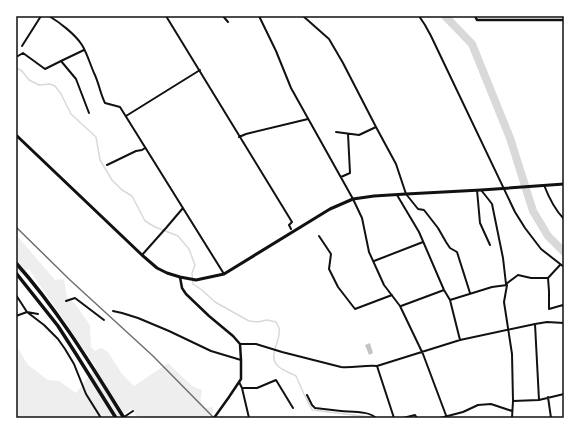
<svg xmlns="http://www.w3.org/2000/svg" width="580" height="434" font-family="Karla,sans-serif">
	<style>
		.green { fill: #eee }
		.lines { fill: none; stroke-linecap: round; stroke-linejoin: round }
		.stream { stroke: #d9d9d9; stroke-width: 1.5 }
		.river { stroke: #d9d9d9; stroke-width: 8 }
		.building { fill: #c4c4c4 }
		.minor { stroke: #111; stroke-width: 2 }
		.tertiary { stroke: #111; stroke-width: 2.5 }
		.secondary { stroke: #111; stroke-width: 2.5 }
		.primary { stroke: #111; stroke-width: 3 }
		.motorway { stroke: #111; stroke-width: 3.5 }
		.rail { stroke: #707070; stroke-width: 1.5 }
		.neatline { fill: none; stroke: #111; stroke-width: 1.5 }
	</style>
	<rect width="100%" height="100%" fill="#fff"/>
	<path class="green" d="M19,238L55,280L64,279L67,298L75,304L90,325L91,347L95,351L101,348L108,352L122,374L134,386L168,363L192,386L202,390C201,399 198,402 206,408L213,407V413L206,418H138L131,409L117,418H16V345L28,365L48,380L59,381L76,393L96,367L29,269L16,275V239Z"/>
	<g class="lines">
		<path class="stream" d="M16,68L22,71L29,80L39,85L50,84L55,86L61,94L71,114L96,137L100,160L112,180L122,190L132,196L145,221L155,227L178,236L189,249L195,265L192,273L193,284L202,290L215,302L249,321L258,322L267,320L276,322C277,324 278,326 279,328C282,340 266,357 279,367C284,371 291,373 296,376L304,394L312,410L370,417L371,418"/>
		<path class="river" d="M445,16L472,44L510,138L533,211L548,236L564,252"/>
	</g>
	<path class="building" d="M370,343L373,353L369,355L365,345Z"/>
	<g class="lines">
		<path class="minor" d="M49,16C59,22 75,34 82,45C87,53 90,64 94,73C99,83 100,93 105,103L120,107L224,274
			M166,16C208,85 250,154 292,222L289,225L291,229
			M223,16L228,22
			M259,16L276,51L291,88L353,199L362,218L369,252L384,285L400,306L423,354L447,418
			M303,16L329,39L343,63L376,127L396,164L406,194L418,209L424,210L438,228L446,242L450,248L457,252L470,293
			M419,16L425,25L431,36L515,212L525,228L541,249L564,267
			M22,46L41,16
			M16,56H18L23,53L45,69L61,61L76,79L89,113
			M61,61L84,50
			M126,116L200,70
			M336,132L359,135L376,127
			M239,137L246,134L308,119
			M107,165L136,151L142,150L145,148
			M341,177L350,173L348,134
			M544,185C549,198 555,210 564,219
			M477,190L480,223L490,245
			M481,190L489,200L492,204L503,258L506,284L507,285L504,302L512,354L513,401L512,418
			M397,195L419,232L444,290L450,300L460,340
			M319,236L331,254L329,269L338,287L355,309L392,295
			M142,255L166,228L183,208
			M374,261L423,242
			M560,265L548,278L549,291V309L563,305L564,308
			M506,284L518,275L531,278H548
			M16,295L27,312L44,325L58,339L65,349L74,364L86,394L101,418
			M450,300L492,287L507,285
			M66,301L75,298L104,320
			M401,306L444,290
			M113,311L122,313L138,318L169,331L211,351L241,360
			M16,316L27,312L38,314
			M535,324L539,400
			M240,344H256L282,352L341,367C353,368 365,365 377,366L460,340L535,324L547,322L564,323
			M377,366L394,418
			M239,382L242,388L249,418
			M242,388H257L276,380L293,408
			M307,395L312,405L315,408C324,409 333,410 341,411C351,412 370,411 376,418
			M548,397L551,418
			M513,401L539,400L564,394
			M124,417L133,411
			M403,418L415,415L417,418
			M440,418L463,412L478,405L491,404L512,411"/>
		<path class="tertiary" d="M475,16L477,20H564"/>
		<path class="secondary" d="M180,277L182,288L186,294L209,316L233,336L240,344L241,360V379L229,397L214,418"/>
		<path class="primary" d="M16,135L142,255L157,268L167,273L180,277L196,280L224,274L330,209L353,199L374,196L406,194L481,190L564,184"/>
		<path class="motorway" d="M16,263C58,310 91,365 124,418
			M16,273L58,326L76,354L116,418"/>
		<path class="rail" d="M16,227L70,280L153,356L214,418"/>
	</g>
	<rect width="580" height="434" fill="none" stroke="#ffffff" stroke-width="34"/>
	<rect x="17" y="17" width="546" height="400" class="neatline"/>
</svg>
